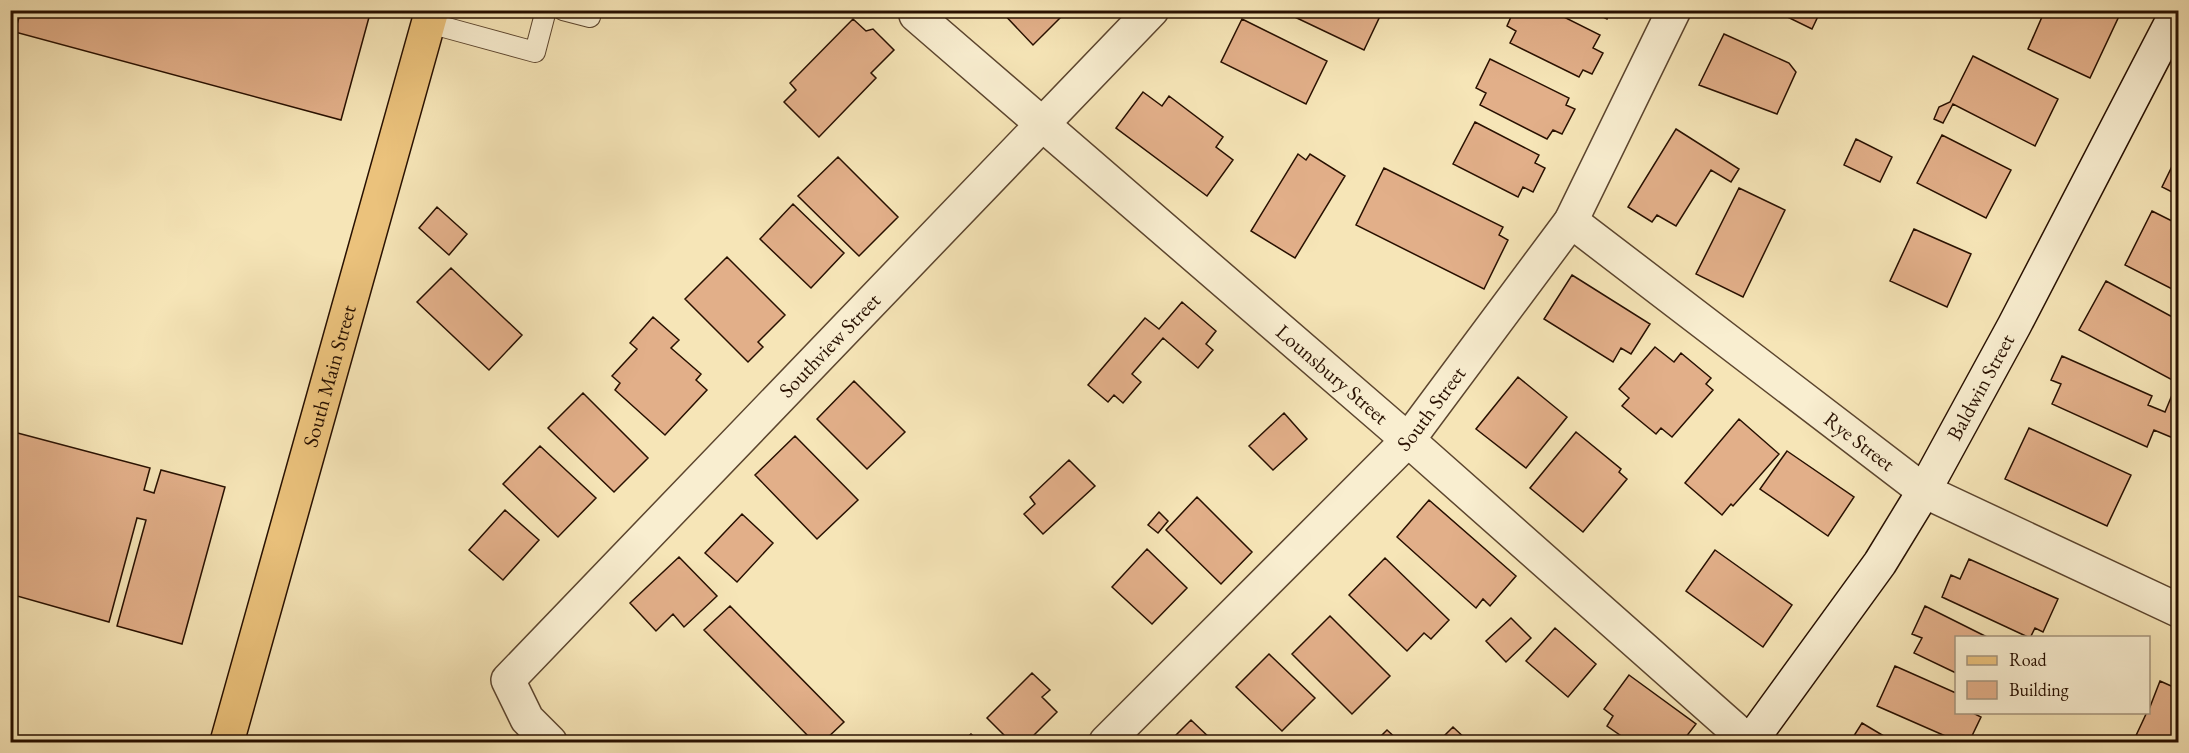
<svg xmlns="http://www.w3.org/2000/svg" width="2189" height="753" font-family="'EB Garamond',serif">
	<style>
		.building { fill: #e2af89; stroke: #281000; stroke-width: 1.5 }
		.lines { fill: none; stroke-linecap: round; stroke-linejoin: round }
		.lane-casing { stroke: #5c452e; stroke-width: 22 }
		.street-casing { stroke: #5c452e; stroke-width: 36 }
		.secondary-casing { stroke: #281000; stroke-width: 36 }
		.primary-casing { stroke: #281000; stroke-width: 36 }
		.lane { stroke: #f9eed0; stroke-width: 20 }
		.street { stroke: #f9eed0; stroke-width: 33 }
		.secondary { stroke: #f9eed0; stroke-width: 33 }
		.primary { stroke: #ebc27c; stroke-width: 33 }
		.labels { text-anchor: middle; stroke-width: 4.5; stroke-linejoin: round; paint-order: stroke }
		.street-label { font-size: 21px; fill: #281000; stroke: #f9eed0 }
	</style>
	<rect width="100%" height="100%" fill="#f6e5b7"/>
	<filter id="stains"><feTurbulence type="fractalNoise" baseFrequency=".00333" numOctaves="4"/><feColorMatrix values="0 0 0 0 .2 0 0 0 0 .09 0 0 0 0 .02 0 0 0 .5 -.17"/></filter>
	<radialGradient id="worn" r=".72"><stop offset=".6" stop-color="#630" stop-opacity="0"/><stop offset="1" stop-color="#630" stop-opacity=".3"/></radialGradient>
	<path class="building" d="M21,10H371L341,120L15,32Z
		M1000,10H1068L1033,45Z
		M1280,10H1373L1381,14L1364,50Z
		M1514,10H1550L1600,35L1593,48L1603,53L1592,74L1583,70L1579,77L1510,43L1516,31L1507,26Z
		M1589,10H1611L1607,19Z
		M1773,10H1821L1812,29Z
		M2045,10H2111L2120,14L2090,78L2028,49Z
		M853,19L866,31L873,29L894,50L871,73L876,78L819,137L784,102L796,90L790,83Z
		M1242,19L1327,61L1306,104L1221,62Z
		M1724,34L1789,63L1796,72L1777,114L1699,85Z
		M1973,56L2058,99L2035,146L1953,104L1943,123L1934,119L1939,107L1950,102Z
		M1490,59L1569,98L1566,105L1575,109L1562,134L1553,130L1547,139L1480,105L1486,93L1476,88Z
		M1143,92L1162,106L1169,96L1223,137L1216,147L1233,160L1207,196L1116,128Z
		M1475,122L1539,155L1535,163L1545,168L1533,192L1523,187L1518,197L1453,164Z
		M1676,129L1739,169L1731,182L1711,170L1676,226L1657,215L1652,222L1628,207Z
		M1942,135L2011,170L1986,218L1917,183Z
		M1856,139L1892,157L1880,182L1844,165Z
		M1298,154L1306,160L1310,154L1345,176L1295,258L1251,231Z
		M2178,154V195L2162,187Z
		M838,157L898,217L859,256L798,196Z
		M1384,168L1503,227L1499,235L1508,240L1484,289L1356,225Z
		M1739,188L1785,210L1743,297L1696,274Z
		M793,204L844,253L811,288L760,239Z
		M437,207L467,234L449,255L419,228Z
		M2152,211L2178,224V292L2125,265Z
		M1914,229L1971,254L1947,307L1890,281Z
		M727,257L785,315L758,342L763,347L748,362L685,299Z
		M451,268L522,335L489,370L417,302Z
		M1572,275L1650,324L1631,354L1621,348L1613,362L1544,319Z
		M2106,281L2178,320V377L2176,382L2079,330Z
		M1182,302L1216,331L1206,344L1213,350L1198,368L1163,338L1132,374L1141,382L1123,403L1114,395L1108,402L1088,385L1145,318L1159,329Z
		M653,317L679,340L671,348L701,374L696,380L707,390L665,435L615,390L620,383L612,376L637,349L630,343Z
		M1655,347L1674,362L1681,353L1711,378L1706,384L1713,390L1672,437L1661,428L1656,434L1622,406L1629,398L1619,389Z
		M2062,356L2152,396L2148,405L2165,412L2172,395L2178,398V440L2154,430L2147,447L2052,404L2061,384L2051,380Z
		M1518,377L1567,417L1526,468L1476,429Z
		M854,381L905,432L867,469L817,419Z
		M583,393L648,458L614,492L548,428Z
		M1284,413L1307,439L1273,470L1249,446Z
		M1739,419L1779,454L1733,506L1731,504L1722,515L1685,483Z
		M2029,428L2131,475L2107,526L2005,479Z
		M10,431L150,468L144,490L154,493L161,470L225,487L182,644L117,626L146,520L137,518L109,622L10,594Z
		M1576,432L1621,469L1619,472L1627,479L1583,532L1530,488Z
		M795,436L858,500L817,539L755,475Z
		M540,446L596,498L558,537L503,484Z
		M1787,451L1854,497L1828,536L1760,489Z
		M1069,460L1095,486L1043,534L1024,514L1035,504L1030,497Z
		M1197,497L1252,552L1221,584L1166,530Z
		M1429,500L1516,576L1490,606L1483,599L1476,608L1397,537Z
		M505,510L539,540L503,580L469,550Z
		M1159,512L1168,521L1158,533L1148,525Z
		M742,514L773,543L737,582L705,553Z
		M1147,549L1187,588L1152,624L1112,587Z
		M1715,550L1792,605L1763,647L1686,591Z
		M679,557L717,596L684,627L673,614L656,631L630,603Z
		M1385,558L1449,620L1431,639L1424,633L1407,651L1349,595Z
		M1969,559L2058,599L2043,632L2035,628L2030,638L1942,597L1951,575L1960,579Z
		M730,606L844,722L823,742H814L704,630Z
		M1925,606L1989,638H1956V673L1914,653L1922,638L1912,634Z
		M1330,616L1390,676L1352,714L1292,654Z
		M1511,618L1531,638L1506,662L1486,641Z
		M1555,628L1596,664L1568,697L1526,661Z
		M1269,654L1315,698L1282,731L1236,687Z
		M1895,666L1956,693V712H1971L1981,717L1969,742H1959L1877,706Z
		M1032,673L1050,690L1042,697L1057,712L1027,742H1011L987,718Z
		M1629,675L1696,724L1682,742H1630L1607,726L1613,716L1604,709Z
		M2160,681L2178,689V742H2133L2147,712H2148Z
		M1191,720L1214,742H1169Z
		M1862,723L1894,742H1850Z
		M1453,727L1469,742H1438Z
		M1387,730L1400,742H1375Z
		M971,734L980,742H962Z"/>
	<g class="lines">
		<defs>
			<path id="lane" d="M563,10L590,17L591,10
				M429,23L535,52L546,10"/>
			<g id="street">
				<path id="s1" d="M915,10L916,15L1408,440L1749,742"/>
				<path id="s2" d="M1571,221L1924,491L2178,610"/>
				<path id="s3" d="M550,742L527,719L508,680L1152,10"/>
				<path id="s4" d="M1106,742L1408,440L1571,221L1674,10"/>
			</g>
			<g id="secondary">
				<path id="s5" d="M1750,742L1880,563L1924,491L2014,326L2178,10"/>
			</g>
			<g id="primary">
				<path id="s6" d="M227,742L432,10"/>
			</g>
		</defs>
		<use href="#lane" class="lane-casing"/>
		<use href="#street" class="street-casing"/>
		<use href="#secondary" class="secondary-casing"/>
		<use href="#primary" class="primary-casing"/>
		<use href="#lane" class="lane"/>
		<use href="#street" class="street"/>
		<use href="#secondary" class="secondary"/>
		<use href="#primary" class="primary"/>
	</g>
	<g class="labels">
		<g class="street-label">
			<text dy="7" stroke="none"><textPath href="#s3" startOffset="540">Southview Street</textPath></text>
			<text dy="7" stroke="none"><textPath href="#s1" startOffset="555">Lounsbury Street</textPath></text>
			<text dy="7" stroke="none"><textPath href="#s6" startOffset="380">South Main Street</textPath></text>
			<text dy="7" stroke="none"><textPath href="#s5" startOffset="424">Baldwin Street</textPath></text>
			<text dy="7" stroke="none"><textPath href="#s4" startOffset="466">South Street</textPath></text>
			<text dy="7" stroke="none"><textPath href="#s2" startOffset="363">Rye Street</textPath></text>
		</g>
	</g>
	<rect width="2189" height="753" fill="none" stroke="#f6e5b7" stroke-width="36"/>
	<rect x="12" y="12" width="2165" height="729" fill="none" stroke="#281000" stroke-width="3"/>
	<rect x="18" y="18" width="2153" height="717" fill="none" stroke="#281000" stroke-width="1.5"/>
	<rect x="1955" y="636" width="195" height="78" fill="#f9eed0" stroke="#a5957d" stroke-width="1.5"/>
	<rect x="1967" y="656" width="30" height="9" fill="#ebc27c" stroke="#a5957d" stroke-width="1.5"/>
	<text x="2009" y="666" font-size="18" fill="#281000">Road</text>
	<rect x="1967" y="681" width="30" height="18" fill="#e2af89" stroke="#a5957d" stroke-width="1.5"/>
	<text x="2009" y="696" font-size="18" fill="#281000">Building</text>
	<rect width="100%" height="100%" filter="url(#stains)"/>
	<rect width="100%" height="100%" fill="url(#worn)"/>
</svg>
